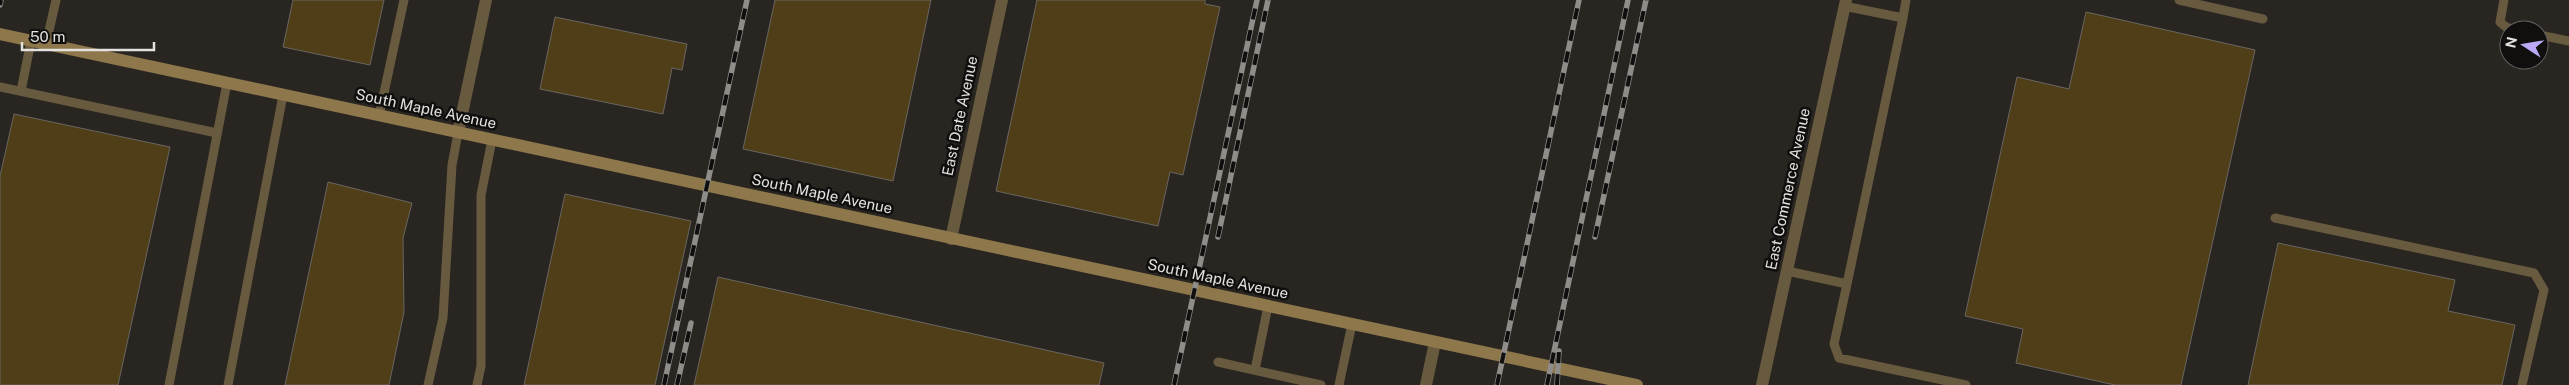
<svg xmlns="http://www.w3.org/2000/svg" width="2569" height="385" font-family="'Public Sans',sans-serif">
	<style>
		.building { fill: #503e18; stroke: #696661 }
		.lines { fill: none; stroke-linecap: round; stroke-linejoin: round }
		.lane { stroke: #685a3f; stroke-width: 9 }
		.street { stroke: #685a3f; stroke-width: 12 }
		.secondary { stroke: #8d774b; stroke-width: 12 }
		.rail-casing { stroke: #8f8d8a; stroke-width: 5.5 }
		.rail { stroke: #100f0e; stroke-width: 4; stroke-dasharray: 11; stroke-linecap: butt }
		.labels { text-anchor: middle; stroke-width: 5; stroke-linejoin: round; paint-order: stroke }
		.street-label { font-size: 15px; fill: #e3e2df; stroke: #100f0e }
	</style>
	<rect width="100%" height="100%" fill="#292622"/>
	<path class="building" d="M293,0H384L370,65L283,47Z
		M775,0H931L893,181L743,149Z
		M1037,0H1205V4L1220,7L1183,175L1170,172L1158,226L996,191Z
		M2086,12L2255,50L2181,385H2115L2016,363L2023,329L1965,316L2017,77L2069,89Z
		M555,17L687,44L682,70L672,68L663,114L540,89Z
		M14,114L170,147L118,385H0V176Z
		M328,182L412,203L403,238L404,312L389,385H285Z
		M565,194L691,221L655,385H524Z
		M2278,243L2455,280L2448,311L2515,325L2502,385H2248Z
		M718,277L1104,363L1099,385H694Z"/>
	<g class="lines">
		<path class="lane" d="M2179,0L2263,19
			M2504,0L2500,22L2506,27L2517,30
			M1903,18L1906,0
			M2539,35L2569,41
			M46,44L56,0
			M0,87L217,133
			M21,91L31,41
			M379,116L404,0
			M2275,218L2534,273L2544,290L2522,385
			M1787,271L1847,284L1903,18L1844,6
			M1847,284L1834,344L1839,358L1966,385
			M1218,362L1321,385
			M1255,370L1268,306
			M169,385L227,83
			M228,385L283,95
			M428,385L443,318L452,165L458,133
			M477,385L481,366V195L492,140
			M1339,385L1352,324"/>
		<path class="street" d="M458,133L486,0
			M951,239L1002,0
			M1426,385L1435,342
			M1762,385L1846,0"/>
		<path class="secondary" d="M0,34L1637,385"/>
		<defs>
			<path id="rail" d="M0,5L1,0
				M1218,237L1268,0
				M1595,237L1646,0
				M664,385L747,0
				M677,385L691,323
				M1174,385L1257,0
				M1497,385L1579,0
				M1547,385L1628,0
				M1557,385L1559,351"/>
		</defs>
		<use href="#rail" class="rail-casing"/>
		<use href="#rail" class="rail"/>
	</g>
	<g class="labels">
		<g class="street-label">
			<text transform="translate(426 109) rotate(12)" y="5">South Maple Avenue</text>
			<text transform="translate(960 116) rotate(-78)" y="5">East Date Avenue</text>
			<text transform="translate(1788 189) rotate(-78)" y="5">East Commerce Avenue</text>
			<text transform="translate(822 194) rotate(12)" y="5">South Maple Avenue</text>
			<text transform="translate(1218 279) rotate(12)" y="5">South Maple Avenue</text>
		</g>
	</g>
	<g transform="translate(2524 45) rotate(282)"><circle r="24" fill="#100f0e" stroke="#646362"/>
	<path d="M0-4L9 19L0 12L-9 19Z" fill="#bca9f5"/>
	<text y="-8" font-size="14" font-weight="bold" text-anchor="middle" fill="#e3e2df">N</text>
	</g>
	<path d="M22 42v8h132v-8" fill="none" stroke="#e3e2df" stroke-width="2.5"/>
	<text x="30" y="42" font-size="15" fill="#e3e2df" stroke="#100f0e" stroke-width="4" paint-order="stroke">50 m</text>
</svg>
